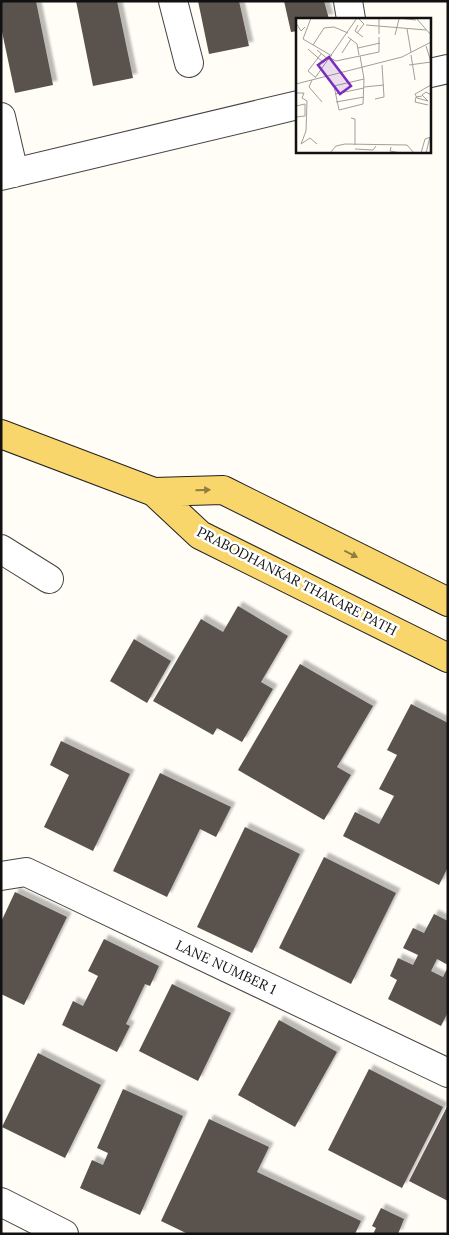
<svg xmlns="http://www.w3.org/2000/svg" width="449" height="1235" font-family="Lora,serif">
	<style>
		.building { fill: #5a524d; filter: url(#shadow) }
		.lines { fill: none; stroke-linecap: round; stroke-linejoin: round }
		.minor-casing { stroke: #444; stroke-width: 30 }
		.major-casing { stroke: #222; stroke-width: 30 }
		.minor { stroke: #fff; stroke-width: 28 }
		.major { stroke: #f9d66b; stroke-width: 28 }
		.oneway { fill: #917d42 }
		.labels { text-anchor: middle; stroke-width: 5; stroke-linejoin: round; paint-order: stroke }
		.street-label { font-size: 14px; fill: #111; stroke: #fff }
		.inset-road { fill: none; stroke: #a09f9a; stroke-width: 1 }
		.view { fill: #7b2cbf; fill-opacity: 0.15; stroke: #7b2cbf; stroke-width: 2.5 }
		.inset-edge { fill: none; stroke: #111; stroke-width: 2.5 }
	</style>
	<defs>
		<filter id="shadow"><feDropShadow dx="4.5" dy="-4.5" stdDeviation="1" flood-color="#0004"/></filter>
	</defs>
	<rect width="100%" height="100%" fill="#fffdf5"/>
	<path class="building" d="M1,1H36L53,85L15,93L1,27Z
		M76,1H117L133,78L93,86Z
		M198,1H239L249,46L209,54Z
		M284,1H324L329,19H298V31L291,32Z
		M238,606L288,636L261,682L273,689L242,742L217,728L213,735L153,701L201,619L223,632Z
		M134,639L171,661L147,703L110,681Z
		M300,664L373,706L337,767L351,775L324,820L238,770Z
		M411,704L448,723V867L439,885L343,836L355,812L379,824L394,796L379,789L397,755L387,750Z
		M61,741L130,774L93,851L44,827L69,775L50,765Z
		M160,773L231,807L216,837L200,829L167,897L113,871Z
		M245,827L300,854L252,953L197,927Z
		M324,857L396,893L351,984L279,948Z
		M15,892L67,917L24,1005L1,994V922Z
		M434,914L448,921V965L437,959L431,971L443,977L448,967V1012L441,1026L388,999L397,980L390,976L398,958L413,965L418,955L403,948L413,928L424,933Z
		M104,939L159,966L150,986L145,984L126,1024L130,1026L117,1052L62,1025L73,1001L83,1006L98,976L88,971Z
		M172,984L231,1013L198,1081L139,1051Z
		M279,1020L337,1052L295,1127L238,1095Z
		M38,1053L101,1085L65,1158L2,1127Z
		M369,1069L443,1107L402,1188L328,1150Z
		M123,1089L183,1116L140,1215L80,1188L92,1160L103,1165L108,1153L97,1148Z
		M448,1105V1201L409,1181Z
		M209,1119L269,1147L257,1172L361,1221L355,1234H188L161,1221Z
		M381,1208L404,1219L398,1234H373L376,1228L372,1226Z"/>
	<g class="lines">
		<defs>
			<path id="minor" d="M173,1L189,63
				M348,1L351,19
				M430,73L448,69
				M1,117L14,173
				M1,176L298,105
				M1,549L49,579
				M1,876L26,872L448,1073
				M1,1202L64,1234"/>
			<path id="major" d="M1,434L154,492L223,490L448,602
				M154,492L200,535L448,658"/>
		</defs>
		<use href="#minor" class="minor-casing"/>
		<use href="#major" class="major-casing"/>
		<use href="#minor" class="minor"/>
		<use href="#major" class="major"/>
	</g>
	<defs><path id="oneway-solid" d="M-6-.8H1V-3.2L6.5 0L1 3.2V.8H-6Z" transform="scale(1.25)"/></defs>
	<g class="oneway">
		<use href="#oneway-solid" transform="translate(203 490) rotate(-1)"/>
		<use href="#oneway-solid" transform="translate(351 554) rotate(27)"/>
	</g>
	<g class="labels">
		<g class="street-label">
			<text transform="translate(297 581) rotate(27)" y="5">PRABODHANKAR THAKARE PATH</text>
			<text transform="translate(226 967) rotate(25)" y="5">LANE NUMBER 1</text>
		</g>
	</g>
	<g transform="translate(296 18)">
		<rect width="135" height="135" fill="#fffdf5"/>
		<path class="inset-road" d="M15,0L7,21L36,38M102,0L120,2M120,0L135,17M0,5L5,13L9,9M62,7L59,13L67,19M70,7L130,12M111,11L115,34M61,15L68,6L63,1M83,16V0M99,17L103,1M52,19L61,26L63,37M17,27L28,10L38,9L52,15M130,28L135,44M62,30L84,25M12,31L28,45M21,32L33,42M46,35L55,21M115,37L119,62M64,38L68,61L67,86L43,92L38,68L68,61M34,40L40,43L83,34V19M113,47L135,44M19,59L12,53L25,36M19,60L61,0M16,62L13,69L26,84M0,66L106,39L135,24M135,67L119,76L121,80L132,83L126,77L130,74L135,77M68,69L88,67M0,75H8L6,80L11,83L10,113L5,126L14,120L21,126M39,76L68,70M126,78L120,79L119,84L132,87M79,81L88,79L86,47M40,84L68,79M0,88L9,86V98L0,99M55,100L59,101V127M95,129L94,133L105,135M59,131L77,132L80,128M34,135L40,128L49,126L111,127L118,135M125,135L129,121L135,119M130,135L134,119"/>
		<path class="view" d="M33,39L55,68L44,76L22,47Z"/>
		<rect width="135" height="135" class="inset-edge"/>
	</g>
	<rect width="449" height="1235" fill="none" stroke="#111111" stroke-width="5"/>
</svg>
